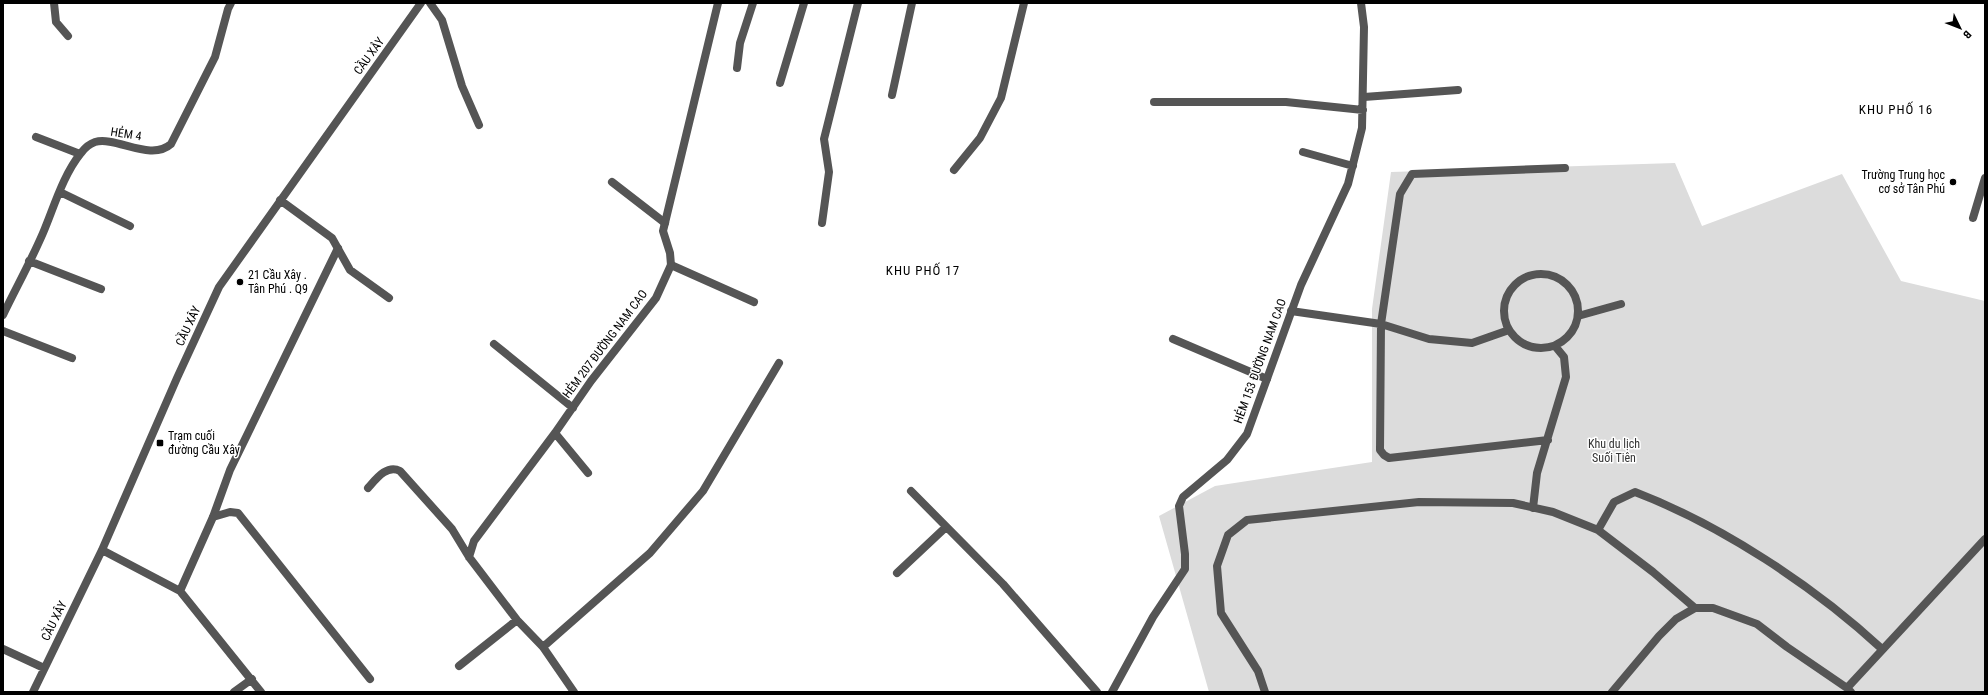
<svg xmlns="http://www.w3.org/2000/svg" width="1988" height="695" font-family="'Roboto Condensed',sans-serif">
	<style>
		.green { fill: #dcdcdc }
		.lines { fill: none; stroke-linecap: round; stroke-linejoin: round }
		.service { stroke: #555; stroke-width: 8 }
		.minor { stroke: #555; stroke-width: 8 }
		.poi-dot { fill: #000; stroke: #fff; stroke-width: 1.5 }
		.labels { text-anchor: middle; stroke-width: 3; stroke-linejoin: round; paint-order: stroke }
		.street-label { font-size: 12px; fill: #000; stroke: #fff }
		.poi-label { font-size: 12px; fill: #000; stroke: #fff; text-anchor: start }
		.park-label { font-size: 12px; fill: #333; stroke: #fff }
		.neighbourhood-label { font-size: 13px; letter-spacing: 1px; fill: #000; stroke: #fff }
	</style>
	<rect width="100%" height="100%" fill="#fff"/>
	<path class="green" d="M1675,163L1702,226L1842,174L1901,281L1985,301V692H1209L1159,516L1215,486L1372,462V309L1391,172Z"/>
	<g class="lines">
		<path class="service" d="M737,68L740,43L753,3
			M780,83L804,3
			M1364,97L1458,90
			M612,182L665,223
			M1973,218L1985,178
			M671,265L754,302
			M1504 311a37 37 0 1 1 74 0a37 37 0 1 1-74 0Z
			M1291,311L1381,324L1380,450L1384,455L1389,458L1548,440
			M1578,316L1621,304
			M1509,330L1472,343L1429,339L1381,324L1400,194L1412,174L1565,168
			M1173,339L1267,379
			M911,491L1003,584L1097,692
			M1533,508L1537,473L1566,377L1564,357L1555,346
			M213,517L230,470L338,248
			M1598,530L1614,502L1635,492C1721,525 1814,586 1882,649
			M897,573L946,527
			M1265,692L1258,671L1221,613L1217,566L1228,535L1247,520L1419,502L1513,503L1553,512L1598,530L1653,572L1695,608H1713L1757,624L1787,647L1847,688
			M1612,692L1659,636L1676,619L1695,608
			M1851,692L1847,688L1985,539"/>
		<path class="minor" d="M54,3L56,22L68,36
			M430,3L442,20L462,86L479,125
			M892,95L912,3
			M1154,102H1286L1363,110
			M36,137L80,154
			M1303,152L1353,166
			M954,170L980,138L1001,98L1024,3
			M60,192L130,226
			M280,200L332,238L350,270L389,298
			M822,223L829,172L824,139L858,3
			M29,261L101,289
			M3,315C16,288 31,261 43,233C54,207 63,175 81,153C84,149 89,144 95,142C116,136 151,162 171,144L215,57L228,9L231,3
			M3,331L72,358
			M494,344L573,408
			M555,433L588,473
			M368,488C376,479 387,464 400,471L452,529L469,557L517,620L543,647L574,692
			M102,550L180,591L261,692
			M469,557L474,541L555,433L591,381L656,298L671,265L670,253L663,231L718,3
			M180,591L213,517L230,512L238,513L370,679
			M543,647L650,553L703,491L779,363
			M3,649L44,668
			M459,666L517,620
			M33,692L102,550L177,378L219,287L421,3
			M234,692L252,679
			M1112,692L1153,617L1185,569V554L1179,506L1183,497L1227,460L1247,434L1301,285L1348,184L1362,128L1364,27L1361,3"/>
	</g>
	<g class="poi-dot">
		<circle cx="1953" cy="182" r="4"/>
		<circle cx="240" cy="282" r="4"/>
		<rect x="156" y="439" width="8" height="8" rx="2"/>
	</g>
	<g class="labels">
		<g class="street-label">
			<text transform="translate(369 56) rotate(-54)" y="4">CẦU XÂY</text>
			<text transform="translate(126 134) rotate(9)" y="4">HẺM 4</text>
			<text transform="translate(188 326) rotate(-65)" y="4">CẦU XÂY</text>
			<text transform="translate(605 344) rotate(-53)" y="4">HẺM 207 ĐƯỜNG NAM CAO</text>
			<text transform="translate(1260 361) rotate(-70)" y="4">HẺM 153 ĐƯỜNG NAM CAO</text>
			<text transform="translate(54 621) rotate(-64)" y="4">CẦU XÂY</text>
		</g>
		<g class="poi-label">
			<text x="1945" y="179" text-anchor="end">Trường Trung học<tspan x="1945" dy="14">cơ sở Tân Phú</tspan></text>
			<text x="248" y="279">21 Cầu Xây .<tspan x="248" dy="14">Tân Phú . Q9</tspan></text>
			<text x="168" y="440">Trạm cuối<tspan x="168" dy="14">đường Cầu Xây</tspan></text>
		</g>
		<g class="park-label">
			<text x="1614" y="448">Khu du lịch<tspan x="1614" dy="14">Suối Tiên</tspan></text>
		</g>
		<g class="neighbourhood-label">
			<text x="1896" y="114">KHU PHỐ 16</text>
			<text x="923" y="275">KHU PHỐ 17</text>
		</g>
	</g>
	<rect width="1988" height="695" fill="none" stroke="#000000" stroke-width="8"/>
	<g transform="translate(1960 28) rotate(133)" stroke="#ffffff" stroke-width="3" paint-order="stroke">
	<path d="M0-3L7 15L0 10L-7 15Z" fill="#000000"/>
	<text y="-6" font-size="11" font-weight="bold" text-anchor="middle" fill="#000000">B</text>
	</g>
</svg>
